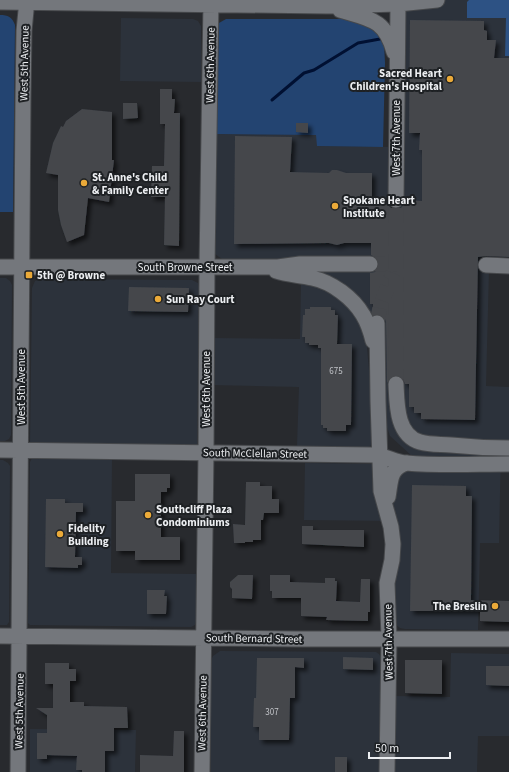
<svg xmlns="http://www.w3.org/2000/svg" width="509" height="772" font-family="'Source Sans 3',sans-serif">
	<style>
		.built { fill: #2c323b }
		.green { fill: #234471 }
		.forest { fill: #2d5284 }
		.lines { fill: none; stroke-linecap: round; stroke-linejoin: round }
		.stream { stroke: #001032; stroke-width: 3 }
		.building { fill: #44474c; filter: url(#shadow) }
		.minor-tunnel { stroke: #45474b; stroke-width: 15; stroke-dasharray: 15 8; stroke-linecap: butt }
		.minor-casing { stroke: #46484b; stroke-width: 17 }
		.minor { stroke: #74777c; stroke-width: 15 }
		.poi-dot { fill: #ebaa39; stroke: #1e2124; stroke-width: 1.5 }
		.labels { text-anchor: middle; stroke-width: 4; stroke-linejoin: round; paint-order: stroke }
		.number-label { font-size: 9px; fill: #c2c4c8 }
		.street-label { font-size: 11px; fill: #eceef1; stroke: #1e2124 }
		.poi-label { font-size: 11px; font-weight: bold; fill: #eceef1; stroke: #1e2124; text-anchor: start }
	</style>
	<defs>
		<filter id="shadow"><feDropShadow dx="3.5" dy="3.5" stdDeviation="2" flood-color="#0009"/></filter>
	</defs>
	<rect width="100%" height="100%" fill="#282a2e"/>
	<path class="built" d="M405,0H509V271L489,270L486,386L509,387V443H501L499,543H480L478,630L405,629L400,628L395,624L393,521L304,520L305,463L375,464L424,467L390,436L386,424L378,330L304,271V260L222,259L215,254L216,134L317,135V146L403,147Z
		M121,18L193,19L198,21L201,26V82L120,81Z
		M0,278H6L10,281L12,285L11,435L9,439L5,441H0Z
		M40,279L192,280L198,283L199,287L197,445L30,444L32,288L35,281Z
		M301,283L314,285L328,291L342,300L354,313L362,329L367,347L375,439L372,445L367,448L297,446L299,387L211,385L212,338L300,339Z
		M32,458H112L111,573L196,574V622L195,625L191,627L30,625L28,623L30,462Z
		M0,460H3L8,463L10,466L9,622L7,625H0Z
		M220,651L376,652L379,654L381,657L380,772H211V660L213,656Z
		M451,653L509,654V736H478L477,772H395V696L450,697Z
		M30,729L136,730L135,772H30Z"/>
	<path class="green" d="M0,15C8,15 12,17 15,25L13,212H0Z
		M226,19H352L374,25L384,44L385,63L383,147L317,146L316,135L216,134L218,27L219,23Z"/>
	<path class="forest" d="M469,0H509V56H505L506,18H467V2Z"/>
	<g class="lines">
		<path class="stream" d="M272,100L304,73L314,70L358,43L380,39"/>
	</g>
	<path class="building" d="M410,20L484,21V30L487,31V40H496L494,58H509V257L486,256L478,257L475,420L421,419V413H414V407H409V384H405L403,379L400,376L396,375L391,377L387,383L386,322L385,319L382,315L377,314L373,315V304H370V273L375,272L378,269L379,264L378,259L371,255V243H344L337,245L329,243L234,244L235,136L292,137L290,172L329,173L332,170H337L346,173H372V200H387L388,205L391,208L396,209L401,208L404,204L405,200L422,201V150H419L420,133H409Z
		M160,89H172V99H175L174,113H180L179,246L164,245L165,197H151L152,166H164L165,124H160Z
		M123,103H137L138,118L123,119Z
		M82,109L112,112V160H114L109,202L88,198L84,235L67,242L61,225L58,210V175L46,173L53,143L61,126L63,127L66,121Z
		M296,123H308V133L296,132Z
		M129,287L189,288L188,312L128,311Z
		M310,307H331V310H335V315H338L337,344H352L351,425H346V431H327V428H323V425H321V348H318V345H309V343H305V337H302L303,315H305V309H310Z
		M135,474H170V488H167V492H161V537H180V560H135V551H116V501H135Z
		M246,482H260V486H272V499H279V513H264L263,520H261V540H253V542H245V543H234L233,524L245,525Z
		M412,485L466,486V496H472L471,600L509,601V622L480,621V611H410Z
		M46,499H65V503H83V512H76L75,557H82V565H78V568L45,567Z
		M302,526H313V530H364V547L302,544Z
		M238,575H253L252,599L232,598V589L230,587V582Z
		M270,575H290V582L325,583V578H335V581H337L336,601L360,602L361,579H370V612H368V621L326,620L327,617L301,616V598H272V591H270Z
		M147,590H165L164,596H167L166,614H147Z
		M343,657L373,658V670L343,669Z
		M257,658H304V668L295,667V698H290L289,740H259V727H253L254,698H256Z
		M405,660H442V694L405,693Z
		M45,663H69V669H76V681H70V702H84V706L127,707L128,728H114V751H105V772H82V770H76L77,756L47,755V759H37V733H47V715L36,708H53V684H45Z
		M486,666H509V686L486,685Z
		M174,731H184V772H140V755L173,756Z
		M335,757H347V772H335Z"/>
	<g class="lines">
		<path class="minor-tunnel" d="M370,264H397
			M377,323L380,307L393,273
			M396,384V200"/>
		<defs>
			<path id="minor" d="M0,2L326,6L398,4L437,0
				M340,10C370,19 385,19 394,52
				M396,200L398,4
				M486,265L509,266
				M0,267H278L300,264H370
				M276,271C288,275 300,275 312,278C332,282 353,298 363,315C368,323 371,333 373,341
				M377,323L378,401L381,491L391,527L393,544L392,560L387,583L389,638L387,772
				M396,384C397,403 396,435 420,442C430,445 441,444 451,445C470,447 489,448 509,448
				M0,450L373,455C385,455 394,462 406,463C440,466 475,464 509,464
				M388,497C391,481 389,468 407,463
				M0,636L296,639H509
				M18,772L23,99L24,31L27,0
				M202,772L206,452L207,267L211,0"/>
		</defs>
		<use href="#minor" class="minor-casing"/>
		<use href="#minor" class="minor"/>
	</g>
	<g class="poi-dot">
		<circle cx="450" cy="79" r="4"/>
		<circle cx="84" cy="183" r="4"/>
		<circle cx="335" cy="206" r="4"/>
		<rect x="25" y="271" width="8" height="8" rx="2"/>
		<circle cx="158" cy="299" r="4"/>
		<circle cx="148" cy="515" r="4"/>
		<circle cx="60" cy="534" r="4"/>
		<circle cx="495" cy="606" r="4"/>
	</g>
	<g class="labels">
		<g class="number-label">
			<text x="336" y="374">675</text>
			<text x="272" y="715">307</text>
		</g>
		<g class="street-label">
			<text transform="translate(24 63) rotate(-89)" y="4">West 5th Avenue</text>
			<text transform="translate(210 65) rotate(-89)" y="4">West 6th Avenue</text>
			<text transform="translate(396 138) rotate(-90)" y="4">West 7th Avenue</text>
			<text x="185" y="271">South Browne Street</text>
			<text transform="translate(21 387) rotate(-90)" y="4">West 5th Avenue</text>
			<text transform="translate(206 389) rotate(-90)" y="4">West 6th Avenue</text>
			<text transform="translate(255 453) rotate(1)" y="4">South McClellan Street</text>
			<text transform="translate(254 638) rotate(1)" y="4">South Bernard Street</text>
			<text transform="translate(388 642) rotate(-91)" y="4">West 7th Avenue</text>
			<text transform="translate(19 711) rotate(-89)" y="4">West 5th Avenue</text>
			<text transform="translate(202 713) rotate(-89)" y="4">West 6th Avenue</text>
		</g>
		<g class="poi-label">
			<text x="442" y="77" text-anchor="end">Sacred Heart<tspan x="442" dy="13">Children's Hospital</tspan></text>
			<text x="92" y="181">St. Anne's Child<tspan x="92" dy="13">&amp; Family Center</tspan></text>
			<text x="343" y="204">Spokane Heart<tspan x="343" dy="13">Institute</tspan></text>
			<text x="37" y="279">5th @ Browne</text>
			<text x="166" y="303">Sun Ray Court</text>
			<text x="156" y="513">Southcliff Plaza<tspan x="156" dy="13">Condominiums</tspan></text>
			<text x="68" y="532">Fidelity<tspan x="68" dy="13">Building</tspan></text>
			<text x="487" y="610" text-anchor="end">The Breslin</text>
		</g>
	</g>
	<path d="M369 752v6h81v-6" fill="none" stroke="#eceef1" stroke-width="2"/>
	<text x="375" y="752" font-size="12" fill="#eceef1" stroke="#1e2124" stroke-width="3" paint-order="stroke">50 m</text>
</svg>
